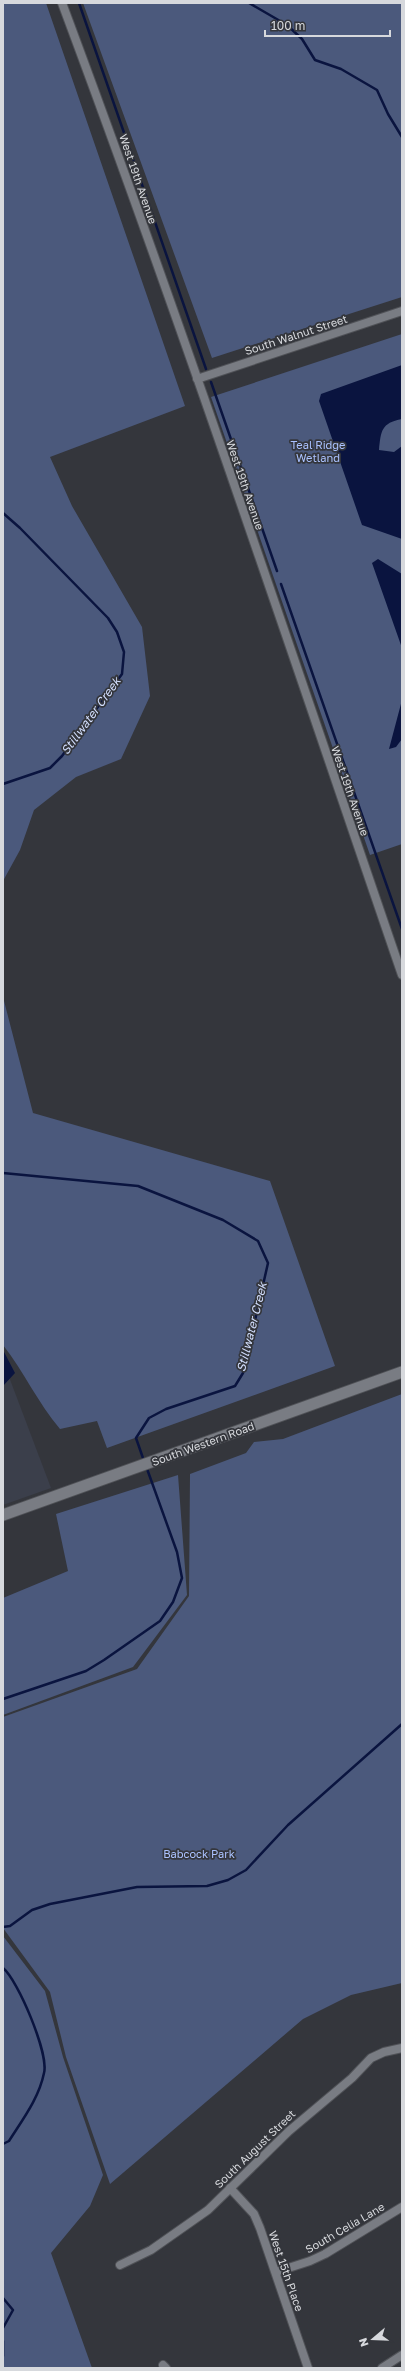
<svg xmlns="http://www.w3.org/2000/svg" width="405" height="2371" font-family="'Golos Text',sans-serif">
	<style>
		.built { fill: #3b3f4b }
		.green { fill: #4b597c }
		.water { fill: #0a143f }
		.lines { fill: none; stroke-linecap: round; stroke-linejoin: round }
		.stream { stroke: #0a143f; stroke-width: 2.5 }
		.minor-casing { stroke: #505257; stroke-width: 10 }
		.secondary-casing { stroke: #505257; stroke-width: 13 }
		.minor { stroke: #797c83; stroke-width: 8 }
		.secondary { stroke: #797c83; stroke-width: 11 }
		.labels { text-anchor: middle; stroke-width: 3.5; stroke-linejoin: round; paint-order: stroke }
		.street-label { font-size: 11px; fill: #d7d9dd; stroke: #34363c }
		.park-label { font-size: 11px; fill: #aac1fe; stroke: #34363c }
		.water-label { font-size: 12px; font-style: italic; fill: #d3dffe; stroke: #34363c }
	</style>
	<rect width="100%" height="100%" fill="#34363c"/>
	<path class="built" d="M3,1361L51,1488L3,1505Z"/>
	<path class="green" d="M3,3H46L185,406L50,457L72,506L142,627L150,696L121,759L76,777L34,810L20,850L3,881Z
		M83,3H402V297L212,358Z
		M402,334V844L370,855L211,397Z
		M3,997L33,1113L270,1181L335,1366L107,1448L97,1421L60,1429C38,1403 24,1372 3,1345Z
		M402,1394V1983L351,1995L303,2019L110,2184L66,2057L50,1992L3,1928V1717L137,1669L189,1596L190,1474L246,1453L254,1442L283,1439Z
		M178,1475L187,1595L133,1667L3,1715V1598L68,1571L56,1514Z
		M3,1936L45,1991L63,2057L103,2175L90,2206L51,2253L92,2368H3Z"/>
	<path class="water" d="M402,365V419C381,423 381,431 379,450L394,452L402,446V539L362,525L319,401L321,394Z
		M378,559L402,574V648L372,563Z
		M402,700V739L396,747L389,749Z
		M3,1350L15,1373L3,1386Z"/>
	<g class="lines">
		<path class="stream" d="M79,3L206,369
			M249,3L287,25L302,39L315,60L341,69L377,90L388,114L402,137
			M211,382L277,571
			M3,513L20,528L108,618L117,632L124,652L122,674L62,756L50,768L3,784
			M281,584L402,929
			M3,1173L138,1186L223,1220L258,1241L268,1263L243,1373L235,1386L166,1409L149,1418L136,1438L144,1461
			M3,1699L86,1671L104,1660L160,1621L173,1602L182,1578L177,1552L146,1466
			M3,1927L10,1926L32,1910L50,1904L137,1887L207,1886L228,1880L246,1870L288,1825L402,1724
			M3,1968C18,1980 49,2054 44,2073C39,2098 23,2119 9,2141L3,2144
			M3,2298L13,2310L3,2328
			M3,2341V2356"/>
		<defs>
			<path id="minor" d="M62,3C182,324 291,651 402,975
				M197,379L402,311
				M230,2188L254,2214L260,2228L308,2368
				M120,2265L151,2250L208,2210L289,2131L352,2078L371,2058L384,2052L402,2048
				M276,2272L310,2261L325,2254L402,2207
				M163,2365L166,2368
				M382,2368L402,2355"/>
			<path id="secondary" d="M3,1515L402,1372"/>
		</defs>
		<use href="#minor" class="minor-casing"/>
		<use href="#secondary" class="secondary-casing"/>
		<use href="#minor" class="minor"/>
		<use href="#secondary" class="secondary"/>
	</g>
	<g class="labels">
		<g class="street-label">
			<text transform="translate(138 179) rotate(71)" y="4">West 19th Avenue</text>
			<text transform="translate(296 335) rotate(-18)" y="4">South Walnut Street</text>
			<text transform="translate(245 485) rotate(71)" y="4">West 19th Avenue</text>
			<text transform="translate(350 791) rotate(71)" y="4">West 19th Avenue</text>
			<text transform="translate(203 1444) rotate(-20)" y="4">South Western Road</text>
			<text transform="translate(255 2149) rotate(-44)" y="4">South August Street</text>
			<text transform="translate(345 2228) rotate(-30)" y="4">South Celia Lane</text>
			<text transform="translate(286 2271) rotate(71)" y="4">West 15th Place</text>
		</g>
		<g class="park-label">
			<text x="318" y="449">Teal Ridge<tspan x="318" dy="13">Wetland</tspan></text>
			<text x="199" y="1858">Babcock Park</text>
		</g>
		<g class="water-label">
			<text transform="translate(91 716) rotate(-54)" y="4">Stillwater Creek</text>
			<text transform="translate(252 1327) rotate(-76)" y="4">Stillwater Creek</text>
		</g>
	</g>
	<rect width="405" height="2371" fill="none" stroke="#d7d9dd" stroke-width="8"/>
	<g transform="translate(373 2339) rotate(251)" stroke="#34363c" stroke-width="3" paint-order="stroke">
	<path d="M0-3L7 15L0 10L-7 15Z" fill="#d7d9dd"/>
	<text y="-6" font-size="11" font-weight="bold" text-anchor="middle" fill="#d7d9dd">N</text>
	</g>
	<path d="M265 30v6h125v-6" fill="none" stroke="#d7d9dd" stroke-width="2"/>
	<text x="271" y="30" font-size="12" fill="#d7d9dd" stroke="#34363c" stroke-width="3" paint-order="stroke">100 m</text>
</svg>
